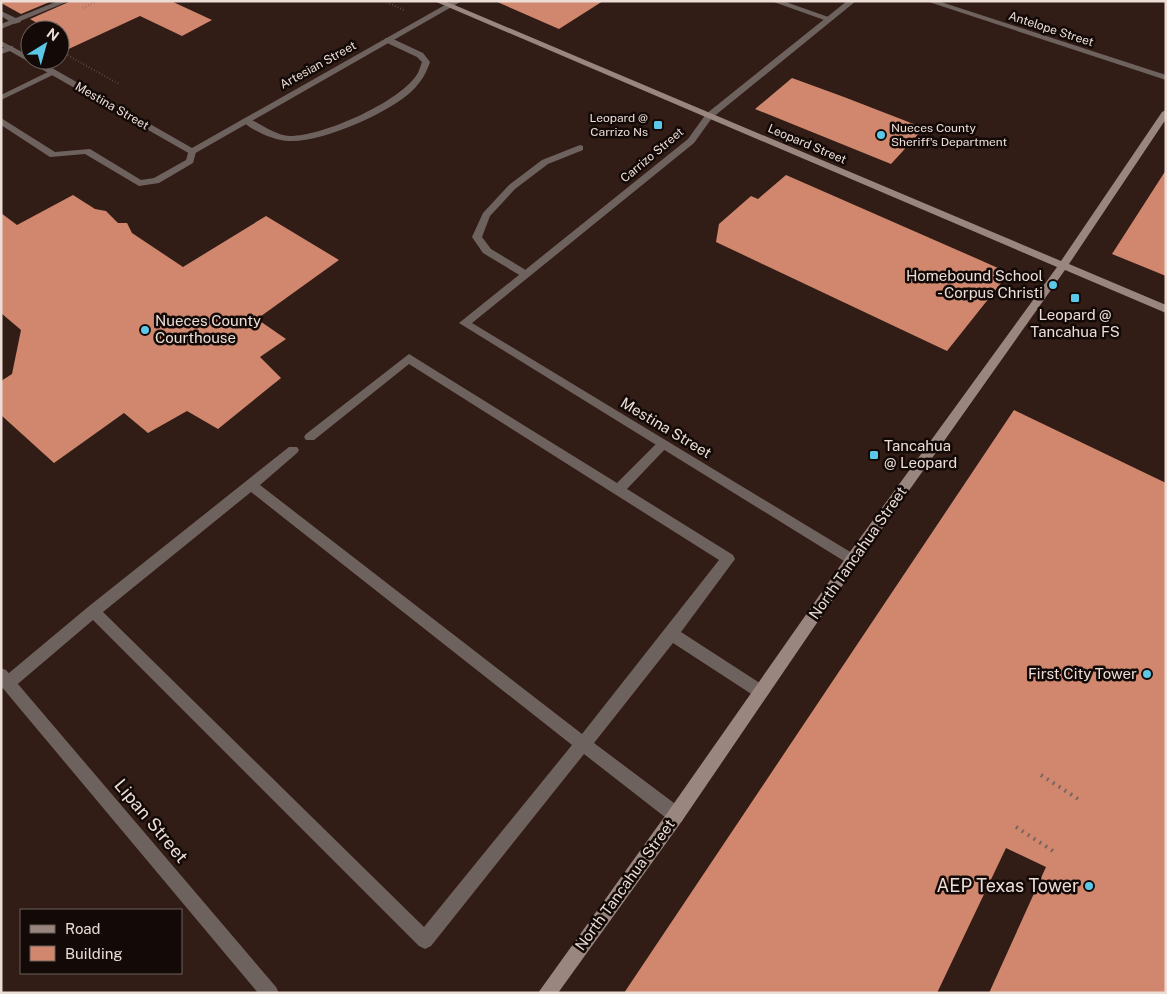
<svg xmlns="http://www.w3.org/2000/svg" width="1167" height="994" font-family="'Public Sans',sans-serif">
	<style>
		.building { fill: #d0876e }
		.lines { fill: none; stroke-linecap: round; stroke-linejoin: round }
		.path-far1 { stroke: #796660; stroke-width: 2; stroke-dasharray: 0.5 2.5; stroke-linecap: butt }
		.path { stroke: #796660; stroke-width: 4; stroke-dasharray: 2 5; stroke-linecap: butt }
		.service { fill: #6e625e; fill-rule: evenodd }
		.minor { fill: #6e625e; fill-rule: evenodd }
		.tertiary { fill: #6e625e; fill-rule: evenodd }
		.secondary { fill: #99867f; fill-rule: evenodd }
		.poi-dot { fill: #5bc8e7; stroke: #130a07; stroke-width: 2 }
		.labels { text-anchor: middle; stroke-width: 5; stroke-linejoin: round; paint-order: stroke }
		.far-street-label { font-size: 12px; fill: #ecddd7; stroke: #130a07 }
		.far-poi-label { font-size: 12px; fill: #ecddd7; stroke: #130a07; text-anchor: end }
		.poi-label { font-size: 15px; fill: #ecddd7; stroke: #130a07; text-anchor: end }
		.street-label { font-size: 15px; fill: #ecddd7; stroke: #130a07 }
		.near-street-label { font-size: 18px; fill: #ecddd7; stroke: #130a07 }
		.near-poi-label { font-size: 18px; fill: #ecddd7; stroke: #130a07; text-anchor: end }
	</style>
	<rect width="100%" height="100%" fill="#321d16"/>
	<path class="building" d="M1,1H52L21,14L1,3Z
		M71,1H171L212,20L182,36L140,16L60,53V30H36L44,27L30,19Z
		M495,1H603L559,29Z
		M792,78L844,97L924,128L891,164L755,109Z
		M1166,170V276L1112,254Z
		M786,175L980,260L1009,273L947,351L716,242L719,224L751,196L758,199Z
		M73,195L95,209L106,211L118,223H127L132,233L183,267L266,216L339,260L257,319L286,339L260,357L281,378L218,429L187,411L148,433L124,413L54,463L1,415V381L12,374L21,330L1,313V213L17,225Z
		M1014,410L1166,483V993H989L1046,867L1006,848L937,993H624Z"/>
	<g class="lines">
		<path class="path-far1" d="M384,1L404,10
			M83,8L98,1
			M60,51L119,84"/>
		<path class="path" d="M1041,775L1078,799
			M1016,827L1053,851"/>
		<path class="service" d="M771,1H783L834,19L827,21Z
			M1,11L20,20L21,22L14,24L1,16Z
			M385,38H391L423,53L430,62C426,74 421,82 412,91C389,113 321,143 289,141C274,141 251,130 241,120L248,118C261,124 276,136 290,136C323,136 397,103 416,76C419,72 420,67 422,62L417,57L385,42Z
			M10,46H13V50L1,54V49Z
			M52,70L59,72L1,100V95Z
			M1,118L55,152L90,149L141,180L154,178L186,160L189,150H195L196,152L193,163L159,183L139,186L85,154L50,157L1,125Z
			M580,145L583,146V150L548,164L515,189L490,216L482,237L491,249L529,272V276H521L483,253L472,237L483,213L509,185L542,160Z
			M409,354L617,483L659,441H667L669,444L667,447L627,489L733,555L735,559L681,632L766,687L768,692L766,697L761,699L756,697L673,643L594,743L682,809L684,815L682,821L676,823L670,821L584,754L431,946L425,949L419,946L93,620L13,688L8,690L3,688L1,684L3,678L88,607L289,447H297L299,450L297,453L260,485L582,734L719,560L409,364L314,440H306L304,437L306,434ZM251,492L572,745L424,927L103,612Z"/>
		<path class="minor" d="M58,1H69L1,29V24Z
			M452,1H462L192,155L1,46V41L30,56V60H38L192,148Z
			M847,1H856L712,118L694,143L472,323L857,556L859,560L857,564L852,566L459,323L688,139L706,114Z"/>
		<path class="tertiary" d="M926,1H938L1166,75V80Z
			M1,668L6,670L276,987L279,993H258L1,686Z"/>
		<path class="secondary" d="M434,1H445L1061,261L1162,112L1166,110V119L1069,264L1166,305V313L1065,270L857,564L682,821L558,993H538L670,809L847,556L1057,267Z"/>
	</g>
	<g class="poi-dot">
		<rect x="653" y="120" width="10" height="10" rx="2.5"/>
		<circle cx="881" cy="135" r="5"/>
		<circle cx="1053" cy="285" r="5"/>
		<rect x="1070" y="293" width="10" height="10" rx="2.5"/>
		<circle cx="145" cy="330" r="5"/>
		<rect x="869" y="450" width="10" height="10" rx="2.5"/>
		<circle cx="1147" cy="674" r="5"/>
		<circle cx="1089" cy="886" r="5"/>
	</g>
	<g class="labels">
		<g class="far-street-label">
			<text transform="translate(1051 29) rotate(18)" y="4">Antelope Street</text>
			<text transform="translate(318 65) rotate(-29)" y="4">Artesian Street</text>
			<text transform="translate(112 106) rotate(30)" y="4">Mestina Street</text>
			<text transform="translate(807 144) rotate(23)" y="4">Leopard Street</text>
			<text transform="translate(652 155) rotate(-40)" y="4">Carrizo Street</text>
		</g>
		<g class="far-poi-label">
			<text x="648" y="122">Leopard @<tspan x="648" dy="14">Carrizo Ns</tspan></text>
			<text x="891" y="132" text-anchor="start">Nueces County<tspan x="891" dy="14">Sheriff's Department</tspan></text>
		</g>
		<g class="poi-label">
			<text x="1043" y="281">Homebound School<tspan x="1043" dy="17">- Corpus Christi</tspan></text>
			<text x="1075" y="320" text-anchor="middle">Leopard @<tspan x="1075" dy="17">Tancahua FS</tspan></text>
			<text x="155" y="326" text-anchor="start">Nueces County<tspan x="155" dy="17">Courthouse</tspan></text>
			<text x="884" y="451" text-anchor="start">Tancahua<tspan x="884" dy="17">@ Leopard</tspan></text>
			<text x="1137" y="679">First City Tower</text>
		</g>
		<g class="street-label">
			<text transform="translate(666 428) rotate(31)" y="5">Mestina Street</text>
			<text transform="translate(858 553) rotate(-55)" y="5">North Tancahua Street</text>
			<text transform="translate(625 885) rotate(-54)" y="5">North Tancahua Street</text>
		</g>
		<g class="near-street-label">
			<text transform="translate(151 821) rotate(50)" y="6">Lipan Street</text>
		</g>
		<g class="near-poi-label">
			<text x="1079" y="892">AEP Texas Tower</text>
		</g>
	</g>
	<rect width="1167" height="994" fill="none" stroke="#ecddd7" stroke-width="5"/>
	<rect x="20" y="909" width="162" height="65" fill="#130a07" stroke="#6a5e5a"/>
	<rect x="30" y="925" width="25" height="8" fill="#99867f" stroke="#6a5e5a"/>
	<text x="65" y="934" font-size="15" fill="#ecddd7">Road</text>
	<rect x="30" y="946" width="25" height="15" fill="#d0876e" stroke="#6a5e5a"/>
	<text x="65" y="959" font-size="15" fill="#ecddd7">Building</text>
	<g transform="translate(45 45) rotate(37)"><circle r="24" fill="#130a07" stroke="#6a5e5a"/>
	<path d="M0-4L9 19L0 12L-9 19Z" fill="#5bc8e7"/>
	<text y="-8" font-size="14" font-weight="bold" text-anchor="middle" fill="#ecddd7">N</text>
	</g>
</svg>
